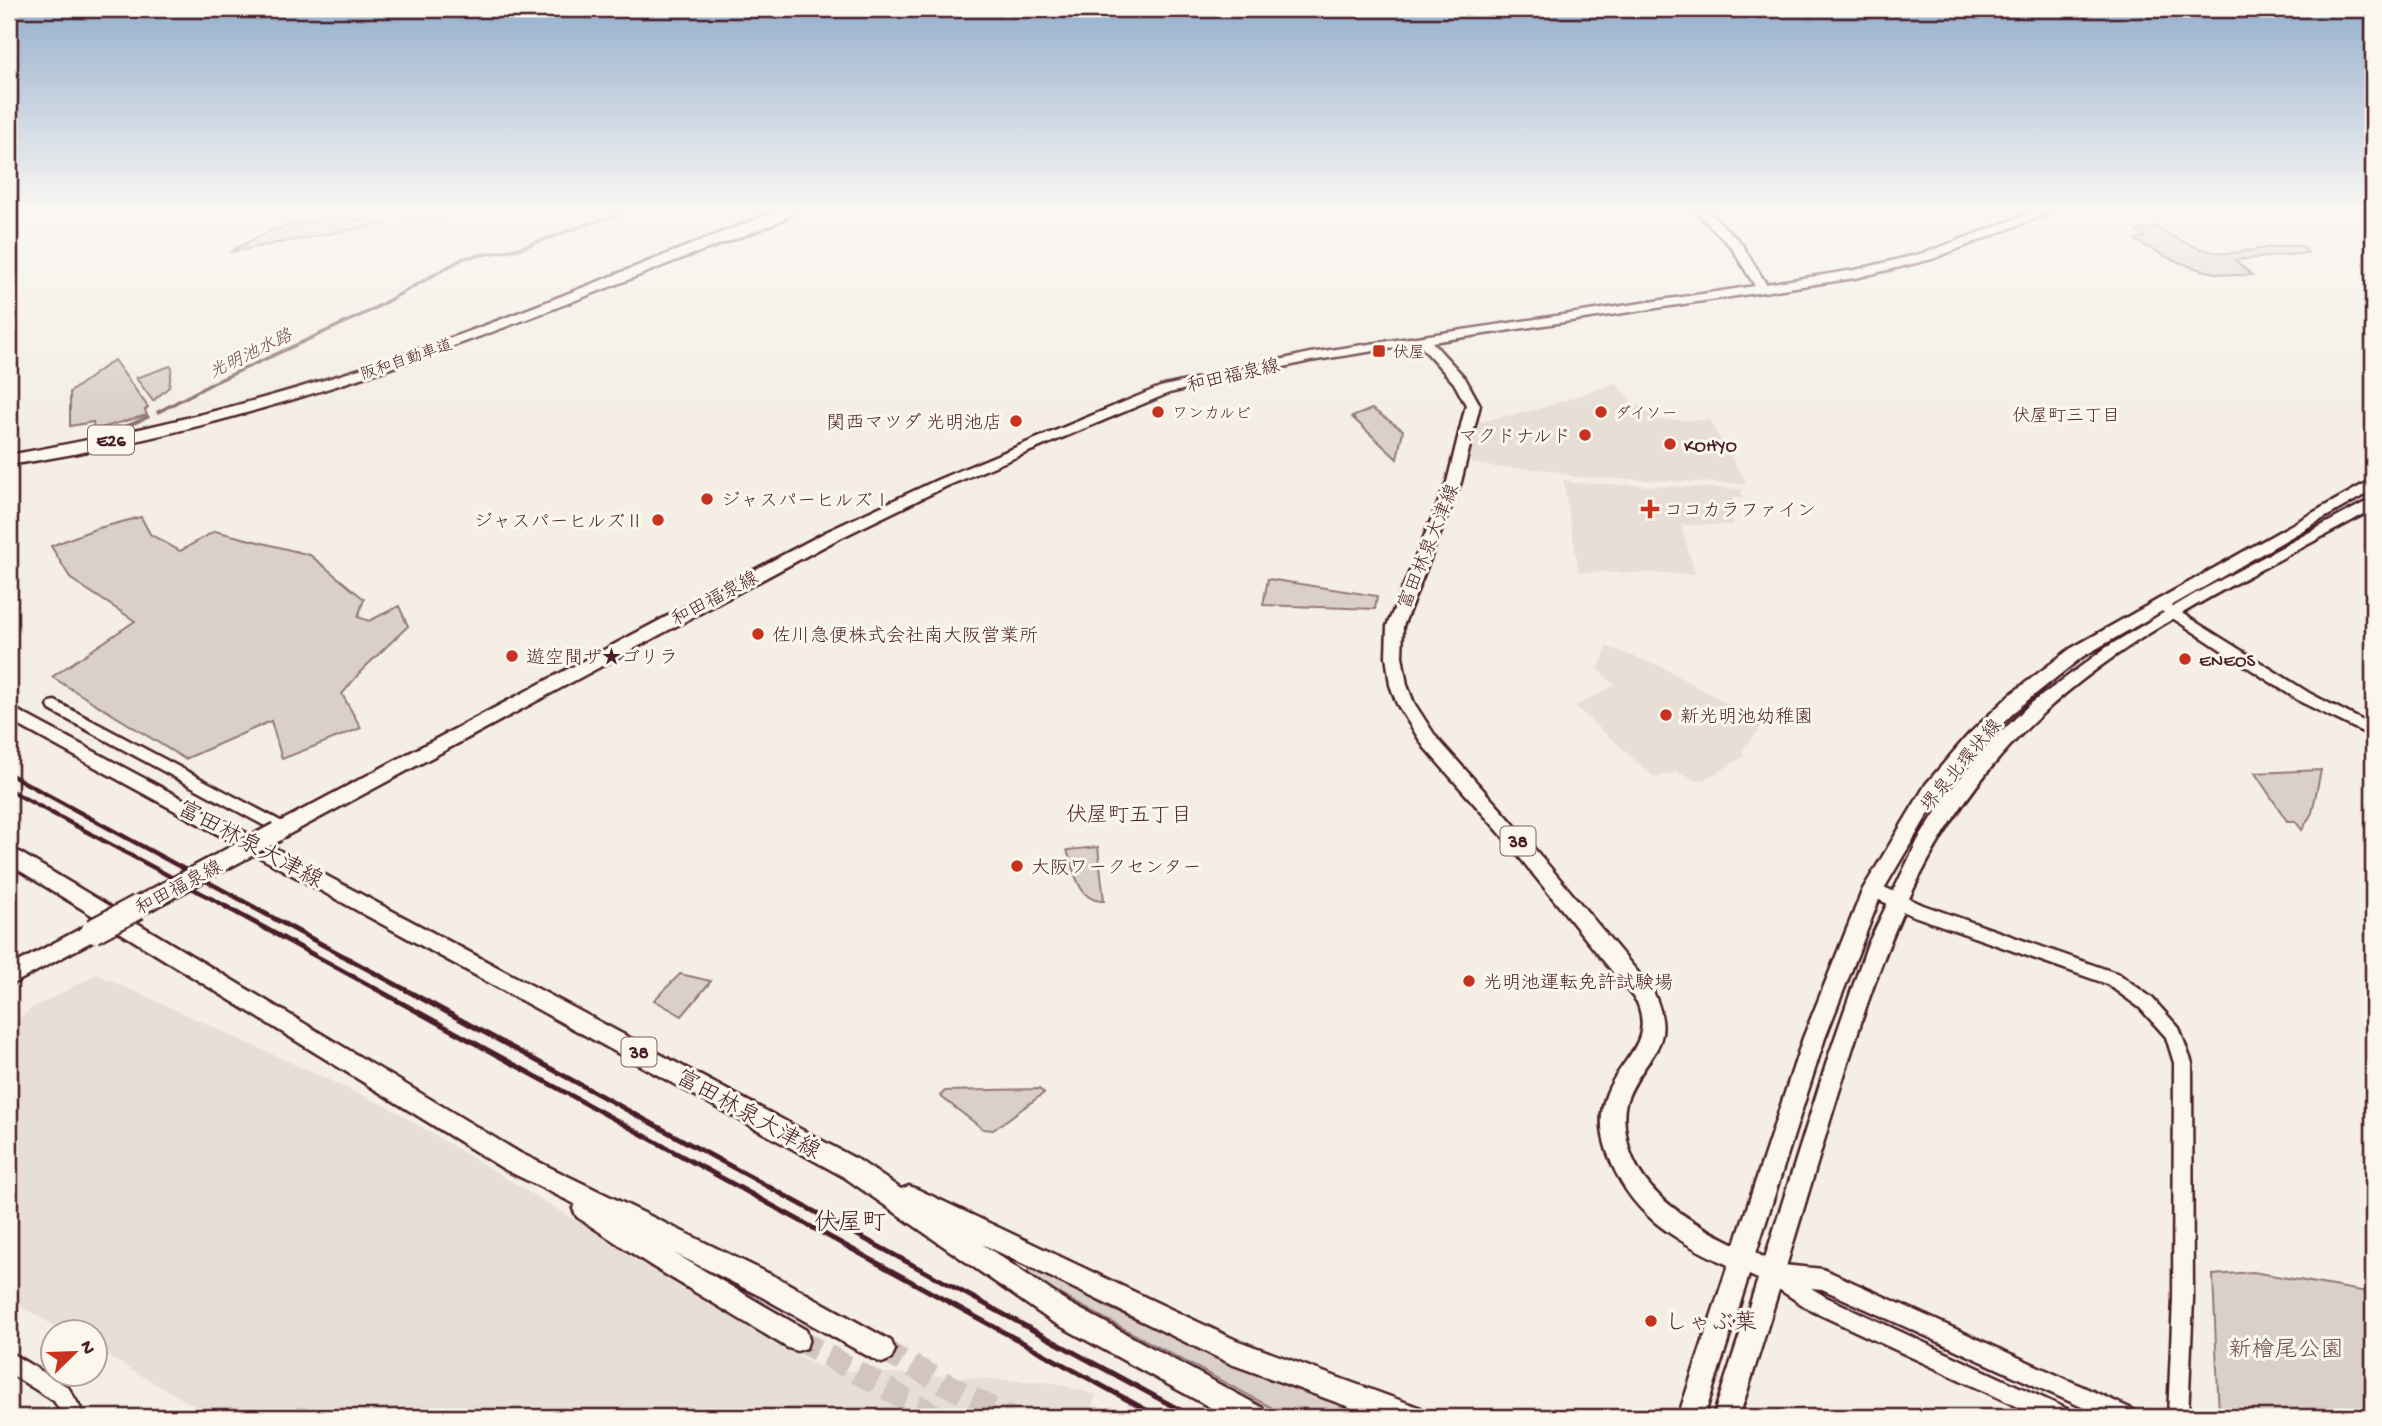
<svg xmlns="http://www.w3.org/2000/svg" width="2382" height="1426" font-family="'Gochi Hand','Klee One',sans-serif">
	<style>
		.built { fill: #e7dfd6 }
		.green { fill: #dbd0c9; stroke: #92787a; stroke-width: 2 }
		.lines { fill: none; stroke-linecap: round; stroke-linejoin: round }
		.stream { stroke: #8d7174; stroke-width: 3.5 }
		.major-tunnel { stroke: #d2c5bf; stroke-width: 23; stroke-dasharray: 23 11; stroke-linecap: butt }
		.minor-casing { stroke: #4a1f2b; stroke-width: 5 }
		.major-casing { stroke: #4a1f2b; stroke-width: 5 }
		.highway-casing { stroke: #4a1f2b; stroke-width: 5 }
		.minor { fill: #fbf7ec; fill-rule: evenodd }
		.major { fill: #fbf7ec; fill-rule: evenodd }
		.highway { fill: #fbf7ec; fill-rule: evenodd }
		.rail-far1 { stroke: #4a1f2b; stroke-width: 4.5 }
		.rail { stroke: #4a1f2b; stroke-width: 5 }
		.major-bridge-far1-casing { stroke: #4a1f2b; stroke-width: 23; stroke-linecap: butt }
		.major-bridge-casing { stroke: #4a1f2b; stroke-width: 28; stroke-linecap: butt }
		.major-bridge-far1 { stroke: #fbf7ec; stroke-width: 18 }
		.major-bridge { stroke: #fbf7ec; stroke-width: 23 }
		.poi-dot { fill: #c8321e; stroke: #fbf7ec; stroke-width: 2.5 }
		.labels { text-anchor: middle; stroke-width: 6; stroke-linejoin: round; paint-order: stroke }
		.far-poi-label { font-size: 16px; fill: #4a1f2b; stroke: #fbf7ec; text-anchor: start }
		.far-street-label { font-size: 16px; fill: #4a1f2b; stroke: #fbf7ec }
		.far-water-label { font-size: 18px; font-style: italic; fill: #714f56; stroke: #fbf7ec }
		.far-neighbourhood-label { font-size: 18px; fill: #4a1f2b; stroke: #fbf7ec }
		.shield { fill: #fbf7ec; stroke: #7f6065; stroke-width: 2 }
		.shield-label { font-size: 18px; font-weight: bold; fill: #4a1f2b }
		.street-label { font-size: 19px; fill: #4a1f2b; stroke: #fbf7ec }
		.poi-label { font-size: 19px; fill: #4a1f2b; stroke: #fbf7ec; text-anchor: start }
		.neighbourhood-label { font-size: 21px; fill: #4a1f2b; stroke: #fbf7ec }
		.near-street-label { font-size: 23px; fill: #4a1f2b; stroke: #fbf7ec }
		.near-poi-label { font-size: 23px; fill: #4a1f2b; stroke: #fbf7ec; text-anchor: start }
		.near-park-label { font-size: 23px; fill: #6e4b52; stroke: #fbf7ec }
		.near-neighbourhood-label { font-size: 24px; fill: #4a1f2b; stroke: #fbf7ec }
	</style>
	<rect width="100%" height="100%" fill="#f4eee4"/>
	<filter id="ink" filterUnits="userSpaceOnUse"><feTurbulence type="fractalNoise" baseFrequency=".0143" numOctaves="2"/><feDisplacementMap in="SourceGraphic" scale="14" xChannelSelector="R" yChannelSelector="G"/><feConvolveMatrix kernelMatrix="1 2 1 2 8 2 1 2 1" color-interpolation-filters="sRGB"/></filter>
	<g filter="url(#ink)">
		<path class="built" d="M401,211H465L419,231L403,222Z
			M1615,383L1636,407L1643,406L1654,420H1709L1746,482L1743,484L1575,477L1551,470L1494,467L1473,463L1469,459L1479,422L1539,409Z
			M1563,479L1574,483L1745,489L1741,491L1743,497H1732L1736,508H1728L1734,525H1681L1695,574L1579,572Z
			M1607,647L1660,666L1764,724L1741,751L1745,756L1704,780L1696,781L1677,772L1655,778L1575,706L1615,685L1598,670Z
			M97,974L390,1108L815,1365L840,1370L1055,1383L1096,1395L1088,1417H214L95,1349L94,1332L64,1331L9,1300V1027L29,1010Z"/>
		<path class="green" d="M327,217L387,223L230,252L269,231Z
			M2157,227C2181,242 2212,258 2241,252C2262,249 2280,244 2302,246L2308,253L2235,260L2252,275C2209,278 2170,261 2135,240L2145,237L2137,231Z
			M114,360L148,407L145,410L147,415L94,430L93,422L70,426V392Z
			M170,366L172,367L169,387L153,401L136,378Z
			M1372,409L1403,430L1397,459L1352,417Z
			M141,517L150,534L180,551L215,531L310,555L364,599L358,617L369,621L399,606L408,626L361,671L342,694L361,728L282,759L271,721L185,759L52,677L135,621L71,579L51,546L95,529Z
			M1268,579L1377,596L1375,609L1263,605Z
			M2321,770L2312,813L2302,830L2295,821H2287L2255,773Z
			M1098,847L1104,901C1078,902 1074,870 1067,850Z
			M680,974L711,981L682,1016L654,1000Z
			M1039,1089L1044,1093L993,1130L983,1129L940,1096L945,1091Z
			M1030,1260L1107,1307L1244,1368L1380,1417H1289L1027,1277Z
			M2253,1272L2373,1293V1417H2219L2213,1275Z"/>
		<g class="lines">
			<path class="stream" d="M158,412L213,383L368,312L464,258L517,249L626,211
				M99,438L148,417"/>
			<path class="major-tunnel" d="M797,1339L938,1417
				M882,1350L1008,1417"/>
			<defs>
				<path id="minor" d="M2159,599L2311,694L2373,726V737L2301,702L2154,606L2153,603Z
					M55,701L288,825L291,829L288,833L283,835L278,833L50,710L48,706L50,702Z
					M1873,882L1923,905L2119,974L2152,998L2179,1028L2192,1063L2193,1299L2188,1417H2168L2173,1299L2174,1063L2166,1037L2140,1008L2107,984L1911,915L1867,894L1865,889L1867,884Z
					M1773,1264L1823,1269L1830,1272L2134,1410L2137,1417H2104L1822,1289L1811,1288L1826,1297L2069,1410L2072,1417H2040L1812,1311L1766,1281L1763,1274L1766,1267Z
					M9,1352L68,1387L86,1417H64L54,1401L9,1373Z"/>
				<path id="major" d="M1695,211H1708L1741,243L1766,284L1855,270L1924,253L2037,211H2054L1932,259L1855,278L1432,342L1465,378L1480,405L1461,482L1403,626L1402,656L1407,685L1414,703L1436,737L1512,822L1652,989C1679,1047 1648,1050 1628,1097C1623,1108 1624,1122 1626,1134C1634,1191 1688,1221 1735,1244L1803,1038L1863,889L1926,784L1968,735L2011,694L2070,649L2373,479V490L2082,657L2023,704L1980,745L1940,794L1882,892L1825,1038L1756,1253L1765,1258L1829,1055L1867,946L1918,840L1948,793L1985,748L2029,705L2107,647L2193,595L2373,498V509C2261,572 2135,627 2040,716C1917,830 1878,966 1830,1121C1800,1220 1771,1319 1739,1417H1713L1758,1279L1749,1275L1704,1417H1678L1728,1265C1672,1239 1628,1213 1607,1151C1601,1133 1599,1112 1607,1093C1621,1058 1654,1043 1637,1002L1499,832L1424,747L1397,704L1390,685L1386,656L1387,626L1447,482L1466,405L1454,383L1419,344L1310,361L1169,393L947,486L836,540L284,837L277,840L270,837L268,832L270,827L826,532L937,480L1160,387L1310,353L1755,286L1732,248Z
					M9,706L860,1161L901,1189L909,1186L917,1189L1236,1340L1421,1408L1425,1417H1377L1231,1364L982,1244L1069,1303L1263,1408L1267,1417H1228L1051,1321L844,1177L9,720Z
					M9,846L520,1153L780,1279L891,1341L895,1350L891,1359L882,1363L873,1359L762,1297L674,1253L806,1330L809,1339L806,1348L797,1351L788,1348L650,1265L577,1217L573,1209L575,1204L504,1169L9,864Z
					M93,922L100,925L103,931L100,937L9,986V967Z"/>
				<path id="highway" d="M777,211H797C783,224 694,253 670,263C455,349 239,430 9,465V455C123,435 234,409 344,374C492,328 633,266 777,211Z"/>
			</defs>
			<use href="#minor" class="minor-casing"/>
			<use href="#major" class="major-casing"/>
			<use href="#highway" class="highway-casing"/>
			<use href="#minor" class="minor"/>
			<use href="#major" class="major"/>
			<use href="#highway" class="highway"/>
			<path class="rail-far1" d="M9,774L256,908
				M9,790L229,908"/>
			<path class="rail" d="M226,907L1159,1417
				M253,907L1193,1417"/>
			<defs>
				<path id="major-bridge-far1" d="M135,908L277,832"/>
				<path id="major-bridge" d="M93,931L138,907"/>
			</defs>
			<use href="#major-bridge-far1" class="major-bridge-far1-casing"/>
			<use href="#major-bridge" class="major-bridge-casing"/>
			<use href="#major-bridge-far1" class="major-bridge-far1"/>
			<use href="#major-bridge" class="major-bridge"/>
		</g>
	</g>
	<linearGradient id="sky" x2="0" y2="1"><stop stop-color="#95afcd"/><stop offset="0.51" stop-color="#faf7f3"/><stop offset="1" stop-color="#faf7f3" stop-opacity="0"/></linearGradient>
	<rect width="2382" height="411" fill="url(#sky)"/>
	<g class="poi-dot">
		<rect x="1372" y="344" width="14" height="14" rx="3.5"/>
		<circle cx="1158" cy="412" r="7"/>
		<circle cx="1601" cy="412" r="7"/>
		<circle cx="1016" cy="421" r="7"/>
		<circle cx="1585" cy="435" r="7"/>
		<circle cx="1670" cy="444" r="7"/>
		<circle cx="707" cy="499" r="7"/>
		<path d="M1646.5 498.5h7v7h7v7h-7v7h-7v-7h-7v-7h7z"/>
		<circle cx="658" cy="520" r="7"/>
		<circle cx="758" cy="634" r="7"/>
		<circle cx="512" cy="656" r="7"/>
		<circle cx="2185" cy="659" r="7"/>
		<circle cx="1666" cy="715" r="7"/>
		<circle cx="1017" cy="866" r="7"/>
		<circle cx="1469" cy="981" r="7"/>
		<circle cx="1651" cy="1321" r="7"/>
	</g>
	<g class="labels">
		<g class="far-poi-label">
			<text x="1393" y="357">伏屋</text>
			<text x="1172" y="418">ワンカルビ</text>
			<text x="1615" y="418">ダイソー</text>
		</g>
		<g class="far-street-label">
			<text transform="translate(406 358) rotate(-19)" y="6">阪和自動車道</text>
		</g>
		<g class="far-water-label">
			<text transform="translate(250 353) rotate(-26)" y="6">光明池水路</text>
		</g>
		<g class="far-neighbourhood-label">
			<text x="2066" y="421">伏屋町三丁目</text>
		</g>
		<g class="shield">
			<rect x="88" y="425.5" width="46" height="29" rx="5"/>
			<rect x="1500.5" y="826.5" width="35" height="29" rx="5"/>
			<rect x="621.5" y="1037.5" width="35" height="29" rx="5"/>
		</g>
		<g class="shield-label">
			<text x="111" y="446">E26</text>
			<text x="1518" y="847">38</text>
			<text x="639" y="1058">38</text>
		</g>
		<g class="street-label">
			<text transform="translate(1233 374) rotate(-13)" y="7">和田福泉線</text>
			<text transform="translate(1427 546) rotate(-68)" y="7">富田林泉大津線</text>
			<text transform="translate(714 597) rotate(-28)" y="7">和田福泉線</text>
			<text transform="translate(1960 764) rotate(-50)" y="7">堺泉北環状線</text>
			<text transform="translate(178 886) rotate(-28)" y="7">和田福泉線</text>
		</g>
		<g class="poi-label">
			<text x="1002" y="428" text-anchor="end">関西マツダ 光明池店</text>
			<text x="1571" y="442" text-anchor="end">マクドナルド</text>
			<text x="1684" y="451">KOHYO</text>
			<text x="721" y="506">ジャスパーヒルズⅠ</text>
			<text x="1664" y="516">ココカラファイン</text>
			<text x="644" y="527" text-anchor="end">ジャスパーヒルズⅡ</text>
			<text x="772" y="641">佐川急便株式会社南大阪営業所</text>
			<text x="526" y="663">遊空間ザ★ゴリラ</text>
			<text x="2199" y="666">ENEOS</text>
			<text x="1680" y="722">新光明池幼稚園</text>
			<text x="1031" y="873">大阪ワークセンター</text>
			<text x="1483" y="988">光明池運転免許試験場</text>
		</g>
		<g class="neighbourhood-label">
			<text x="1129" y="821">伏屋町五丁目</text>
		</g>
		<g class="near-street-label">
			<text transform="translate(251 843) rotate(28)" y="8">富田林泉大津線</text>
			<text transform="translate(749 1113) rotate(29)" y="8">富田林泉大津線</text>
		</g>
		<g class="near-poi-label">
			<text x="1665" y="1329">しゃぶ葉</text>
		</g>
		<g class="near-park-label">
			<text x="2286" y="1356">新檜尾公園</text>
		</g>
		<g class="near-neighbourhood-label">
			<text x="850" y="1229">伏屋町</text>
		</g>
	</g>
	<rect width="2382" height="1426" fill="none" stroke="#fbf7ec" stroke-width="35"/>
	<rect x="18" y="18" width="2347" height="1391" fill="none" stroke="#4a1f2b" stroke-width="2.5" filter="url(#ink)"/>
	<g transform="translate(74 1353) rotate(67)"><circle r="33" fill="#fbf7ec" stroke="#b4a19f" stroke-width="2"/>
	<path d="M0-5L12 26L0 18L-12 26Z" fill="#c8321e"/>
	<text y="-10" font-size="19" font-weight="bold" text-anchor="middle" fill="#4a1f2b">N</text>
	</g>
</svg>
